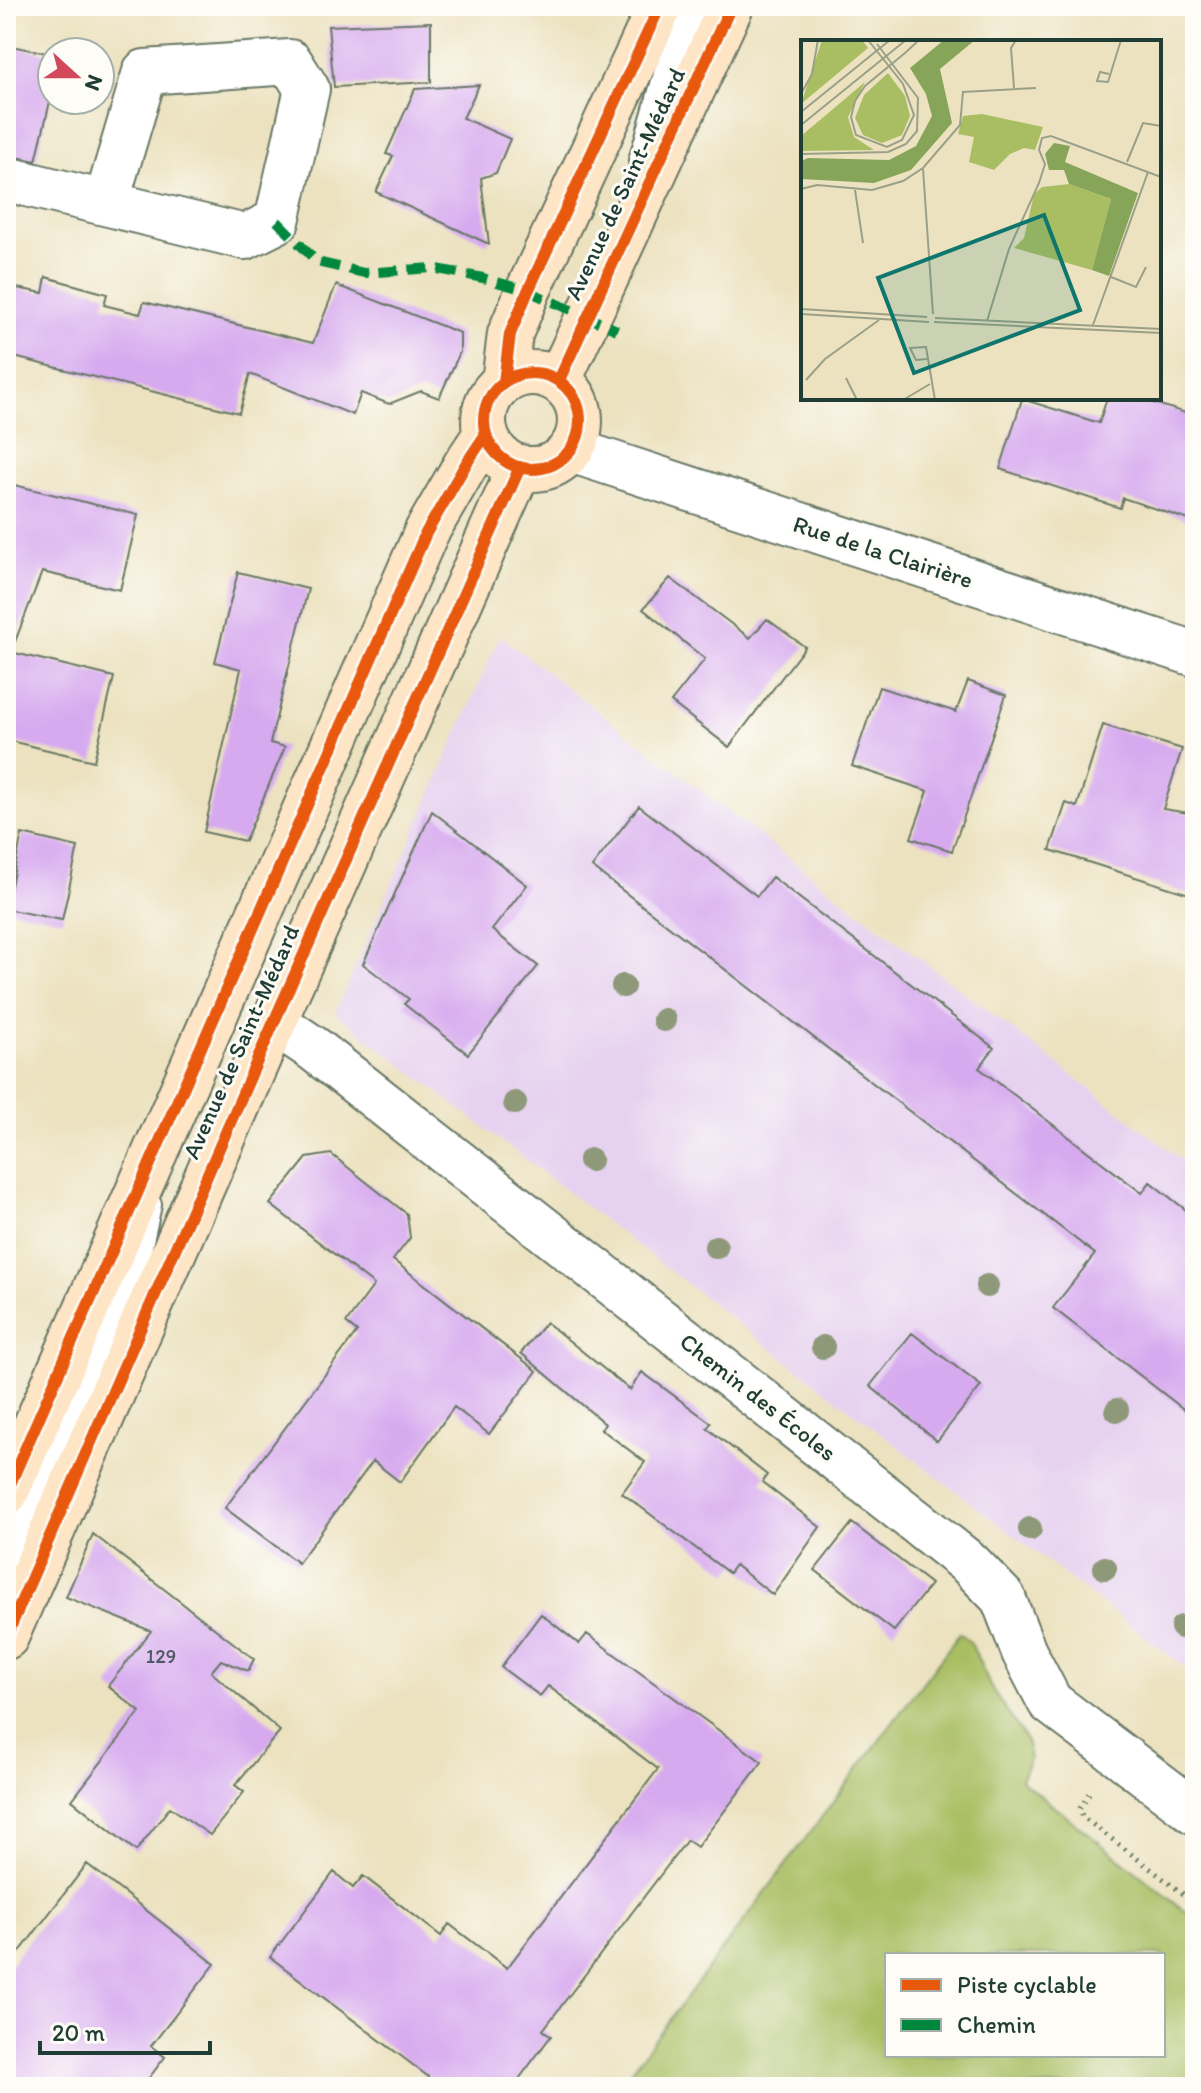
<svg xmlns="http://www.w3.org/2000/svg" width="1201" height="2093" font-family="Itim,sans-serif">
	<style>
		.built { fill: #e6d2f0 }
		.green { fill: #a9be62; stroke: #647e4b; stroke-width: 2; fill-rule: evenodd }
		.building { fill: #d7aaef }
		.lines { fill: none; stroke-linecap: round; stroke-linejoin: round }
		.lane-casing { stroke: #677765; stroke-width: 28 }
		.street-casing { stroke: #677765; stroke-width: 48 }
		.secondary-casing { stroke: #677765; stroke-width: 48 }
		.path { stroke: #677765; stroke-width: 5; stroke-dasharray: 2 6; stroke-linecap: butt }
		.lane { stroke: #fff; stroke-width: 24 }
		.street { stroke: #fff; stroke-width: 44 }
		.secondary { stroke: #fde5c5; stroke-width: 44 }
		.quiet { stroke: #00873e; stroke-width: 10; stroke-dasharray: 20 10; stroke-linecap: butt }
		.cycleway-casing { stroke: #fdfcf7; stroke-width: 17 }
		.cycleway { stroke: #e8590c; stroke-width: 12 }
		.tree { fill: #8e997a }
		.labels { text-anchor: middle; stroke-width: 6; stroke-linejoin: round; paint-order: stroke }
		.number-label { font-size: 20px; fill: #4d5863 }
		.street-label { font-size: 24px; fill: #1f3d34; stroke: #fdfcf7 }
		.inset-road { fill: none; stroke: #9aa088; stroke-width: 2 }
		.view { fill: #0f766e; fill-opacity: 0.15; stroke: #0f766e; stroke-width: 4 }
		.inset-edge { fill: none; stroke: #1f3d34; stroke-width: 4 }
	</style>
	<rect width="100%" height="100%" fill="#fdfcf7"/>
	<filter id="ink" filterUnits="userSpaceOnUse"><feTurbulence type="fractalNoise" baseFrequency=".0125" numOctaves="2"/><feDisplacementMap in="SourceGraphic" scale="16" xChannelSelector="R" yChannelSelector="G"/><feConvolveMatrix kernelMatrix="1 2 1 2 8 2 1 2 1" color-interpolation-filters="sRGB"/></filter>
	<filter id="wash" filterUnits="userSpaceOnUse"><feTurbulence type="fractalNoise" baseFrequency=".006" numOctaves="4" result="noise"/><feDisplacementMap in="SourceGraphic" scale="32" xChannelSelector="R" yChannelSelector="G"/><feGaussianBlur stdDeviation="1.8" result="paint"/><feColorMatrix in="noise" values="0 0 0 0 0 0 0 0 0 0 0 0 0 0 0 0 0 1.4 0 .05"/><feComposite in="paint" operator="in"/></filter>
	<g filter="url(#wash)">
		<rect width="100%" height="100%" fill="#ece2c0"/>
		<path class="built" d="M500,636L1195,1170V1675L335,1013Z"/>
		<path class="green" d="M960,1633L971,1643L990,1686L1026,1740L1030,1759L1021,1780L1195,1919V2087H619ZM887,1955H1163V2055H887Z"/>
		<g id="blocks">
			<path class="building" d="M431,22V82L334,87L328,26Z
				M6,45L52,54V93L36,161L6,155Z
				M479,85L463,118L510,139L496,173L481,178L489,244L376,192L393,156L386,154L415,89Z
				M46,277L107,294L104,305L140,314L144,302L313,343L336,285L460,333V352L439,398L421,391L389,404L361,393L353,415L250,374L239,413L6,355V286L43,293Z
				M1107,398H1138L1195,416V522L1123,498L1120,508L1000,469L1022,399L1099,423Z
				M6,483L138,515L120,590L42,572L11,652L114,677L94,761L6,740Z
				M238,572L308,589L270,743L285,747L245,841L204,832L241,669L215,662Z
				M670,578L750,638L767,619L805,647L729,747L671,702L705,659L643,609Z
				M968,681L1006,695L952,851L911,838L928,791L852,766L879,687L956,712Z
				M1103,725L1182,749L1163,809L1195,814V896L1050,850L1066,803L1077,807Z
				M639,806L757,896L772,877L994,1048L979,1068L1142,1193L1150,1182L1195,1217V1418L1053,1308L1095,1254L592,867Z
				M432,811L527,885L492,930L538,966L468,1054L404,1004L409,999L363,964Z
				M22,834L78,847L62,920L6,909Z
				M331,1154L407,1214L410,1238L393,1260L537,1371L489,1434L454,1407L400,1482L373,1461L298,1563L225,1508L357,1332L346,1323L374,1285L270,1204L307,1158Z
				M546,1322L630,1390L642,1372L711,1423L707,1428L767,1475L762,1482L820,1527L773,1595L735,1565L729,1573L622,1493L645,1462L601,1429L605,1424L521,1353Z
				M912,1333L981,1386L937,1441L870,1386Z
				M852,1523L931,1584L894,1631L815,1570Z
				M93,1534L254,1659L248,1671L221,1660L211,1672L280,1731L235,1785L244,1792L210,1835L170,1807L136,1851L72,1800L140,1712L108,1686L151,1631L66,1597Z
				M541,1614L579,1644L587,1634L762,1762L697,1847L687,1840L543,2030L551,2036L513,2087H442L270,1957L334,1872L353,1888L363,1876L441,1936L449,1924L507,1968L658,1769L548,1686L540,1696L501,1667Z
				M87,1864L215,1964L151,2046L165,2057L142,2087H6V1970Z"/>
		</g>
	</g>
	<g filter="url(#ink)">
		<use href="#blocks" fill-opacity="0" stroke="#677765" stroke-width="2"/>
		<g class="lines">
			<defs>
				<path id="lane" d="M641,161L667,71L697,6
					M6,1562L136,1263L149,1205"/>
				<path id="street" d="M6,179L245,237L277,221L307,89L290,62L145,72L106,203
					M571,450L1195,654
					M274,1022L314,1049L970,1564L1003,1598L1024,1652L1050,1702L1195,1812"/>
				<path id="secondary" d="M484 421a48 48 0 1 1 96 0a48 48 0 1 1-96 0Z
					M559,380L731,6
					M504,382L510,334L528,291L660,6
					M6,1493L426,533L466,464L486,434
					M6,1637L274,1022L520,467"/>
			</defs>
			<use href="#lane" class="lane-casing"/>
			<use href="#street" class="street-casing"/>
			<use href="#secondary" class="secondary-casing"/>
			<path class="path" d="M1089,1793L1079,1810L1083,1817L1195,1903"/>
			<use href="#lane" class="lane"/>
			<use href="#street" class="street"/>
			<use href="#secondary" class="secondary"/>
			<path class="quiet" d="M277,221L317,262L364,273L433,268L483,278L528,291L617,330"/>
			<defs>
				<path id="cycleway" d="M484 421a48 48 0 1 1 96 0a48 48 0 1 1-96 0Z
					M559,380L731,6
					M504,382L510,334L528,291L660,6
					M6,1493L426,533L466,464L486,434
					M6,1637L274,1022L520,467"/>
			</defs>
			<use href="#cycleway" class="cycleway-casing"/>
			<use href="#cycleway" class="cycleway"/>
		</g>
		<g class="tree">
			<circle cx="623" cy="986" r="12"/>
			<circle cx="664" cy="1020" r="12"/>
			<circle cx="515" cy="1103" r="12"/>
			<circle cx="590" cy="1160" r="12"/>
			<circle cx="716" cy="1247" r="12"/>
			<circle cx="987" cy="1286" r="12"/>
			<circle cx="823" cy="1347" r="12"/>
			<circle cx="1117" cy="1410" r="12"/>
			<circle cx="1030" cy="1529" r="12"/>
			<circle cx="1105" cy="1568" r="12"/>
			<circle cx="1182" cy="1627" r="12"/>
		</g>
	</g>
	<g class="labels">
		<g class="number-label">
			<text x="161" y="1663">129</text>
		</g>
		<g class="street-label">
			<text transform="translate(625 184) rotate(-65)" y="8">Avenue de Saint-Médard</text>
			<text transform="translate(883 552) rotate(18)" y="8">Rue de la Clairière</text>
			<text transform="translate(241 1042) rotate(-66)" y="8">Avenue de Saint-Médard</text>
			<text transform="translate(758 1397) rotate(38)" y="8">Chemin des Écoles</text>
		</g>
	</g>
	<g transform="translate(801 40)">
		<rect width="360" height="360" fill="#ece2c0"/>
		<path d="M21,0H61L67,8L0,64ZM87,33L104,56L109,76L101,95L81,103L62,95L54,78L63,55ZM64,42L47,77L53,97L73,110L0,111V96ZM181,74L242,87L234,110L223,108L209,114L193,130L168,122L173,97L157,94L162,76ZM268,144L310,159L291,230L213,208L223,198L233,154L241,147Z" fill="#a9be62"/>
		<path d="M143,0H174L139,29L151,83L110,130L73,143L0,139V121L7,118L88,120L115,106L131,76L125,54L109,28ZM253,103L269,106L264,122L337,153L308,236L291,230L310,159L268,144L263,130H248L244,114Z" fill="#86a558"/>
		<path class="inset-road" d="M67,0L95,35L102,44L113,75L101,100L86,107L55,95L50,77L54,61L64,46L104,13L118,0M308,34L299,32L296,41L307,42L320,0M213,48L210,8L215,0M0,54L11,34L17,0M0,72L89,0M0,85L105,0M0,114L87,112L105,104L116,91L117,58L76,4M326,122L342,83L360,86M122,129L132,274M0,149L16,145L71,150L102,141L122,128L159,85L162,52L235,48M54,150L62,203M310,237L335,247L345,227M0,269L126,277M0,274L128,282M134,278L360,289M186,281L208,209L238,143L244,124L238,110L241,98L250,96L360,137M133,282L360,293M292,285L347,132M126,319L115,320L109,308L125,307L134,360M45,338L56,360M5,340L24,319L78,280M102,360L129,344"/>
		<path class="view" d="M243,175L279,270L113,333L77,238Z"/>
		<rect width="360" height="360" class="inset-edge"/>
	</g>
	<rect width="1201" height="2093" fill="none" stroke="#fdfcf7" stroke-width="32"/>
	<rect x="885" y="1953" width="280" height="104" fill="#fdfcf7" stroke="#a4b0a9" stroke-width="2"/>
	<rect x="901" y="1979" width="40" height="12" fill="#e8590c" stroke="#a4b0a9" stroke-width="2"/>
	<text x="957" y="1993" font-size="24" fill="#1f3d34">Piste cyclable</text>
	<rect x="901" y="2019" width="40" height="12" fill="#00873e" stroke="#a4b0a9" stroke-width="2"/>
	<text x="957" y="2033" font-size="24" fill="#1f3d34">Chemin</text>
	<g transform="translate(76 76) rotate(111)"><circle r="38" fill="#fdfcf7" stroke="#a4b0a9" stroke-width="2"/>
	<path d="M0-6L14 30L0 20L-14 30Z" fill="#d1495b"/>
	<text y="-12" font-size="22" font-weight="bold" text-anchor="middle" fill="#1f3d34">N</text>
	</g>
	<path d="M40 2041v12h170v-12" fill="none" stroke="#1f3d34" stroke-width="4"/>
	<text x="52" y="2041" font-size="24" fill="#1f3d34" stroke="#fdfcf7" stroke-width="6" paint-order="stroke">20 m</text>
</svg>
